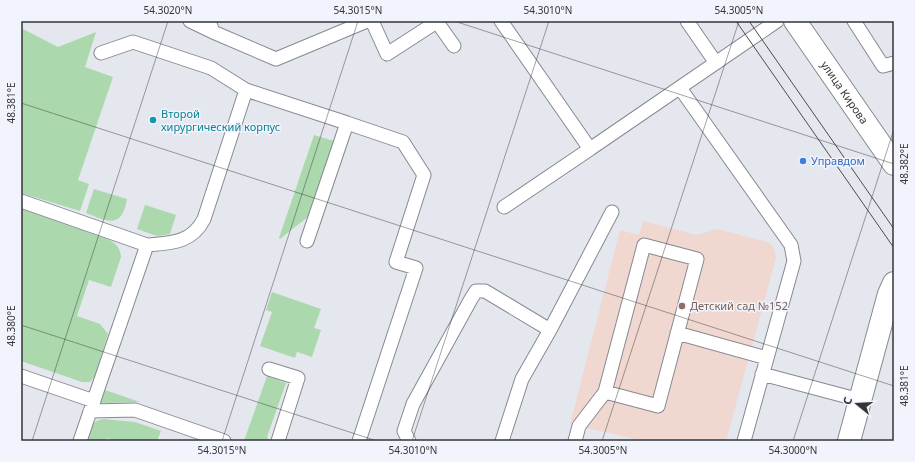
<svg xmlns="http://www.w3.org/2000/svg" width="915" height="462" font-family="'Noto Sans',sans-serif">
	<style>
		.education { fill: #f0d7d0 }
		.green { fill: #abd9ad }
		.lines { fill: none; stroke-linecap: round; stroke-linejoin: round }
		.service-casing { stroke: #878991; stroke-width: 15 }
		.minor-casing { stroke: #878991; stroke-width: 24 }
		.primary-casing { stroke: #878991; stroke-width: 24 }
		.service { stroke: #fff; stroke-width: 13 }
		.minor { stroke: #fff; stroke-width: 22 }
		.primary { stroke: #fff; stroke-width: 22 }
		.tram { stroke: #4a4b4f; stroke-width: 1 }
		.ticks { fill: none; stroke: #343538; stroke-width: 1; stroke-opacity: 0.45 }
		.culture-dot { fill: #0f9aa8; stroke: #f2f4fd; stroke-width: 1.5 }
		.shop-dot { fill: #3f7fe0; stroke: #f2f4fd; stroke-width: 1.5 }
		.education-dot { fill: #8d6e63; stroke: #f2f4fd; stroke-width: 1.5 }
		.labels { text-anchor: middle; stroke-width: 3; stroke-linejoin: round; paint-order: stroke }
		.street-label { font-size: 11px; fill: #343538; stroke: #f2f4fd }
		.culture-label { font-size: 11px; fill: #0d838f; stroke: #f2f4fd; text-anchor: start }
		.shop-label { font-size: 11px; fill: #366cbe; stroke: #f2f4fd; text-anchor: start }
		.education-label { font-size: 11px; fill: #785e54; stroke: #f2f4fd; text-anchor: start }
		.neatline { fill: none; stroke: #343538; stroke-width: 1.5 }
		.ticks-label { font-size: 10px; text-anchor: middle; fill: #343538 }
	</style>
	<rect width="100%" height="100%" fill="#e5e7ef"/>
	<path class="education" d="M643,221L697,235L717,229L764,241L771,244L775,251L776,258L726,441H644L570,424L620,230L639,235Z"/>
	<path class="green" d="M21,28L58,47L96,32L85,67L113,77L78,180L89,184L80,211L21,193Z
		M314,135L334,141L309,216L280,239L279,238Z
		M94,189L127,199C126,205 124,213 120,217C112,226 95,216 86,213Z
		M145,205L176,215L170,234L157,236L137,229Z
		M21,208L107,239C116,243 120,247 121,257L111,287L89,280L77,316L100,324L108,334L95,376L90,382H82L21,361Z
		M272,292L321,309L314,328L321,330L312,357L297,352L295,358L260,346L272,312L266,310Z
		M267,376L286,383L267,437L270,441H244Z
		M102,389L140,402L98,403Z
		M104,419L135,422L161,431L157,441H116L107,438L106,441H86C90,430 90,421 104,419Z"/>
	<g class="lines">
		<defs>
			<path id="service" d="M190,21L213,32
				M209,21L213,32L276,59L367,21
				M372,21L387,54L438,21
				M501,21L590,149L777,21
				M687,21L716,63
				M854,21L883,66L894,63
				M437,22L454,46
				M101,53L133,42L211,68L246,90
				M680,88L791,245L794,261L744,441
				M347,123L403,142L424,175L396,262L416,268L359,441
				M21,201L147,245
				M504,207L590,149
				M677,333L767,358
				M269,369L298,378L278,441
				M762,374L860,400
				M21,376L94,401
				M90,411L135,410L224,441
				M80,441L147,245C171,243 192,243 204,219L246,90L347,123L307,241
				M409,441L404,431L413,404L471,299L476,291H485L550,330
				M502,441L522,379L550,330L612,212
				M575,441L579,426L605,392L644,245L697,259L658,406L605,392"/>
			<path id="minor" d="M849,441L889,294L894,283"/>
			<g id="primary">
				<path id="s1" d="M795,21L894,164"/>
			</g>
		</defs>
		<use href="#service" class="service-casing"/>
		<use href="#minor" class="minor-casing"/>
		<use href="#primary" class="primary-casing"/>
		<use href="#service" class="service"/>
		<use href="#minor" class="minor"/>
		<use href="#primary" class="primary"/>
		<path class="tram" d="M736,21L894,248
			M749,21L894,229"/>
	</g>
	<path class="ticks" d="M454,21L894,164M21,103L894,386M21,325L377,441M32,441L168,21M222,441L358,21M412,441L549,21M602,441L739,21M793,441L894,129"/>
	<circle class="culture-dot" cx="153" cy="120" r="4"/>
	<circle class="shop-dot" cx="803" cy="161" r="4"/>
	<circle class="education-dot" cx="682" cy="306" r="4"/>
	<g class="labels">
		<g class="street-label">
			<text dy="4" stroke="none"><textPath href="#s1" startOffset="87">улица Кирова</textPath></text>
		</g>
		<g class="culture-label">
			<text x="161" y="118">Второй<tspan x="161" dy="13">хирургический корпус</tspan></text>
		</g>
		<g class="shop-label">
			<text x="811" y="165">Управдом</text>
		</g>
		<g class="education-label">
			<text x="690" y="310">Детский сад №152</text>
		</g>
	</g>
	<rect width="915" height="462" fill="none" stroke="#f2f4fd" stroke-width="44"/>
	<g transform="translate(857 404) rotate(288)" stroke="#f2f4fd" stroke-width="3" paint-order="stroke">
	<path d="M0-3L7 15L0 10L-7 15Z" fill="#343538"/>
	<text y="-6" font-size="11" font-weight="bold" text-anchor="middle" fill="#343538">С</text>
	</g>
	<rect x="22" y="22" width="871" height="418" class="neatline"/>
	<g class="ticks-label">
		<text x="168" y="14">54.3020°N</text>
		<text x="358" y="14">54.3015°N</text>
		<text x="548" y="14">54.3010°N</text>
		<text x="739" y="14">54.3005°N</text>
		<text transform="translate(11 103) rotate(-90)" y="4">48.381°E</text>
		<text transform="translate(904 164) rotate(-90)" y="4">48.382°E</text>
		<text transform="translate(11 326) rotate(-90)" y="4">48.380°E</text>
		<text transform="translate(904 386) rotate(-90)" y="4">48.381°E</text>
		<text x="222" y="454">54.3015°N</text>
		<text x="413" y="454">54.3010°N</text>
		<text x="603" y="454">54.3005°N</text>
		<text x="793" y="454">54.3000°N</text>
	</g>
</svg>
